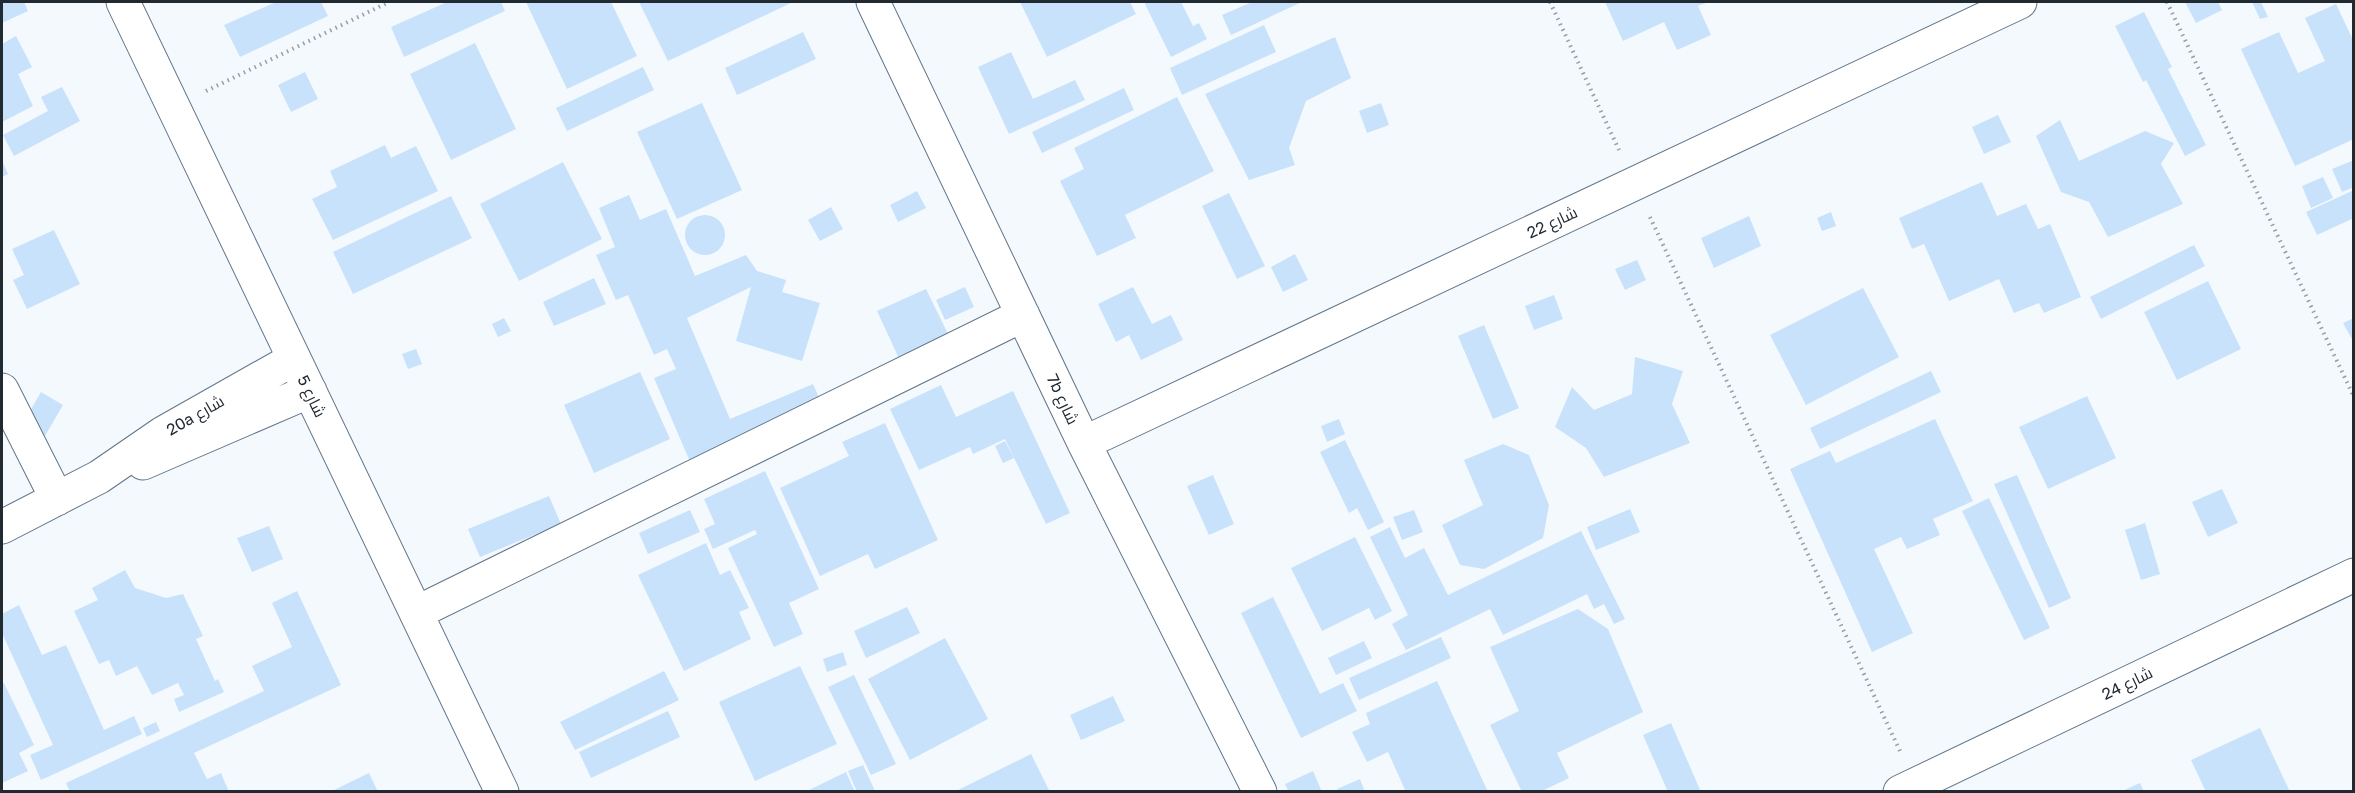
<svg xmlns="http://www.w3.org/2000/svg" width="2355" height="793" font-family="'Golos Text',Cairo,sans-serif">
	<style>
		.building { fill: #c8e2fc }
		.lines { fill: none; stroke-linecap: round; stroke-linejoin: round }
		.minor-casing { stroke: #617589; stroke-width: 35 }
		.path { stroke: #979da3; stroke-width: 4; stroke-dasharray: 1.5 4.5; stroke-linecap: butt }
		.minor { stroke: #fff; stroke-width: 33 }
		.labels { text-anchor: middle; stroke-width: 4.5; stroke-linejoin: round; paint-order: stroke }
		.street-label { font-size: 16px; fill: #212931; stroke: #fff }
	</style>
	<rect width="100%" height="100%" fill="#f4f9fd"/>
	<path class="building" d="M2,2H24L28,11L2,23Z
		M276,2H321L328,16L240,57L224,25Z
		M447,2H501L505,11L404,57L391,27Z
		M526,2H611L637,56L567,89Z
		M639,2H793L668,61Z
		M1020,2H1130L1136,14L1047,57Z
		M1144,2H1181L1193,26L1199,23L1207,39L1171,57Z
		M1252,2H1302L1231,35L1222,15Z
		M1605,2H1709L1698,6L1711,35L1677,50L1664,22L1623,41Z
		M2185,2H2218L2222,10L2196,23Z
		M2252,2H2261L2268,17L2260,19Z
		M2336,4L2354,42V139L2295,166L2241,49L2279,32L2298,73L2325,61L2305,18Z
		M2144,12L2172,67L2168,69L2206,145L2185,156L2146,80L2143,82L2115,26Z
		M1264,25L1276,52L1182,95L1170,68Z
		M803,32L816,59L737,95L725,68Z
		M16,36L32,67L18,74L33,106L2,122V44Z
		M1335,37L1351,78L1306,101L1289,148L1295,165L1249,180L1205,94Z
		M475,43L516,129L451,160L410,74Z
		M1011,52L1033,99L1075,80L1085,100L1009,134L978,67Z
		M643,67L654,90L567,131L556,108Z
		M305,72L318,99L291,112L278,85Z
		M62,87L80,121L14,156L3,135L48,111L41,97Z
		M1124,88L1134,110L1042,153L1032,132Z
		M1177,97L1214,171L1125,215L1136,238L1097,256L1060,181L1084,169L1074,148Z
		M702,103L742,190L677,219L637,132Z
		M1381,103L1389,125L1367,133L1359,111Z
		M1998,115L2011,142L1984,154L1972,127Z
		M2060,120L2079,161L2145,131L2174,143L2161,164L2183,204L2108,237L2089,202L2061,192L2036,136Z
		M385,145L391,158L416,146L438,191L333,240L312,199L337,187L330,171Z
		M2,160L8,174L2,177Z
		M2354,160V187L2342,192L2332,169Z
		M563,162L602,239L519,281L480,204Z
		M2323,177L2333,198L2311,208L2302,186Z
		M1982,182L1997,216L2026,204L2038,229L2050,224L2081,297L2044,313L2039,303L2014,313L1999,279L1949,301L1924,244L1912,249L1899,218Z
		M2354,190V218L2317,235L2306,212Z
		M917,191L926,208L898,222L890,205Z
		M1229,193L1265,266L1237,279L1202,206Z
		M629,195L640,220L666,209L695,276L746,255L757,271L786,280L782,292L820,303L802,361L736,341L751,287L687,318L730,419L813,384L824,408L691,464L654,378L676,369L667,349L654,355L628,295L616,300L596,255L615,247L599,208Z
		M451,196L472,238L353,294L333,252Z
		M831,207L843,229L820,241L808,220Z
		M1831,212L1836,226L1822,231L1817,218Z
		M685 235a20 20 0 1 1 40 0a20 20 0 1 1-40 0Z
		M1749,216L1761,246L1714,268L1701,238Z
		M54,230L80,284L27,309L13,280L24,275L12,249Z
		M2194,245L2205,266L2101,319L2090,297Z
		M1295,254L1308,280L1283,292L1271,267Z
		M1637,260L1646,280L1625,290L1615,269Z
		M594,278L606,304L554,326L543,302Z
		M2208,281L2241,349L2177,380L2144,312Z
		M965,287L974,307L945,320L936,300Z
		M1133,287L1152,324L1171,315L1183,340L1141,360L1129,335L1116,342L1098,304Z
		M1863,288L1899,357L1806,405L1770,335Z
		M926,289L953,344L903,367L877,311Z
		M1554,295L1563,319L1534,330L1525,306Z
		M504,318L511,331L498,337L492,324Z
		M2354,318V343L2343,323Z
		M1484,325L1519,408L1493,419L1458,336Z
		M416,349L422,364L408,369L402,354Z
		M1635,357L1683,371L1672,404L1690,443L1604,477L1586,448L1555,427L1572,387L1594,410L1632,394Z
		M1931,371L1941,392L1820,449L1810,428Z
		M640,372L670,439L594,473L564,405Z
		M941,385L956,417L1013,391L1070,513L1046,524L1005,439L973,454L970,447L919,470L890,409Z
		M41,392L63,405L45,436L23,423Z
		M2087,396L2116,458L2048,489L2019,427Z
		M1339,419L1345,434L1327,442L1321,426Z
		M1935,419L1973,501L1933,519L1940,535L1907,549L1901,537L1874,549L1913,633L1872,652L1790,469L1830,451L1836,463Z
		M885,423L938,540L875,569L868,554L820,576L780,488L849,456L842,442Z
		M1345,440L1384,522L1368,530L1357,508L1349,513L1320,452Z
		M1005,441L1014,458L1003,463L995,446Z
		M1503,444L1529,455L1549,505L1543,538L1484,569L1460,565L1442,525L1483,505L1464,460Z
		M765,471L819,589L789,603L803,634L774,647L728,548L757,534L755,530L713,549L704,529L715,524L704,499Z
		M1213,475L1234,524L1209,535L1187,486Z
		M2017,475L2071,598L2049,608L1994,484Z
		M2222,489L2238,523L2208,537L2192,502Z
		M549,496L561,524L480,557L468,529Z
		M1989,498L2050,628L2024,640L1962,511Z
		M1630,509L1640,532L1596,550L1587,527Z
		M690,510L700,532L648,554L639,533Z
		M1414,510L1423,532L1402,540L1393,517Z
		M2145,523L2160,574L2141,580L2125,530Z
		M269,526L283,559L252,572L237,538Z
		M1390,527L1405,558L1424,548L1448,595L1581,531L1625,619L1614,624L1604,604L1594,609L1587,594L1503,635L1490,609L1406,650L1392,624L1408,615L1370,537Z
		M1355,537L1392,611L1375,620L1369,608L1322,631L1291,568Z
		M706,543L720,575L730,570L749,608L739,612L751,639L684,671L638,575Z
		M125,570L135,588L166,598L183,594L203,636L196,639L215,681L218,679L224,692L179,712L174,699L184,695L178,683L152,695L137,666L116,676L109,660L99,664L74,611L98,600L92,588Z
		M297,591L341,685L194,753L207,779L221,773L229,792H70L66,783L264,691L252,666L292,647L272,603Z
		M1273,597L1320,694L1343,683L1357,711L1301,738L1241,613Z
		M19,605L42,655L66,645L104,730L134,716L142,734L41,780L30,755L53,745L2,633V614Z
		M907,607L920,633L866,658L854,631Z
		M1578,609L1608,629L1643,712L1557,753L1569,778L1540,792H1522L1490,725L1519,711L1490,647Z
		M1441,637L1451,658L1359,700L1349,678Z
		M945,638L988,719L910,760L868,679Z
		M1364,641L1372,658L1336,675L1328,658Z
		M843,652L847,665L827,672L823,659Z
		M800,666L837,744L755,781L719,702Z
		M664,671L679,700L575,750L560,722Z
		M854,675L896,764L871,775L828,687Z
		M1437,681L1488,792H1406L1388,752L1367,762L1352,732L1370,724L1366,713Z
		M4,683L34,745L19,753L28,771L2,783V684Z
		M1113,696L1125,721L1081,740L1070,715Z
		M668,711L680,737L591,778L579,752Z
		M156,722L160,731L147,737L143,728Z
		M1671,723L1701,792H1668L1643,735Z
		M2260,728L2290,792H2206L2191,760Z
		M1031,754L1050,792H954Z
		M863,765L875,791L857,792L848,771Z
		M1313,771L1322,792H1289L1285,784Z
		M846,772L855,792H805Z
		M369,773L378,792H330Z
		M1360,779L1365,792H1338L1337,789Z
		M2140,783L2144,792H2120Z"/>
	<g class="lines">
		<defs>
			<path id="minor" d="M123,2L502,792
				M873,2L1084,443L1260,792
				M2,390L57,499
				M1084,443L2020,2
				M143,463L310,391
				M2,527L99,477L163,433L294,359
				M416,613L1023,315
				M1900,792L2354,575"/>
		</defs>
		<use href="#minor" class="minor-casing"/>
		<path class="path" d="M1550,2L1619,150
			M2167,2L2354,397
			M206,91L389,2
			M1650,217L1900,751"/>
		<use href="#minor" class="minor"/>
	</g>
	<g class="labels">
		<g class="street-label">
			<text transform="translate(1552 222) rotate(-25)" y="6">شارع 22</text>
			<text transform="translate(312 396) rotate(64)" y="6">شارع 5</text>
			<text transform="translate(1063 399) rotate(65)" y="6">7b شارع</text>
			<text transform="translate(195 415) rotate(-30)" y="6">20a شارع</text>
			<text transform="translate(2127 683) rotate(-26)" y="6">شارع 24</text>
		</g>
	</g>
	<rect width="2355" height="793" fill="none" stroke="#212931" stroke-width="6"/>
</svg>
